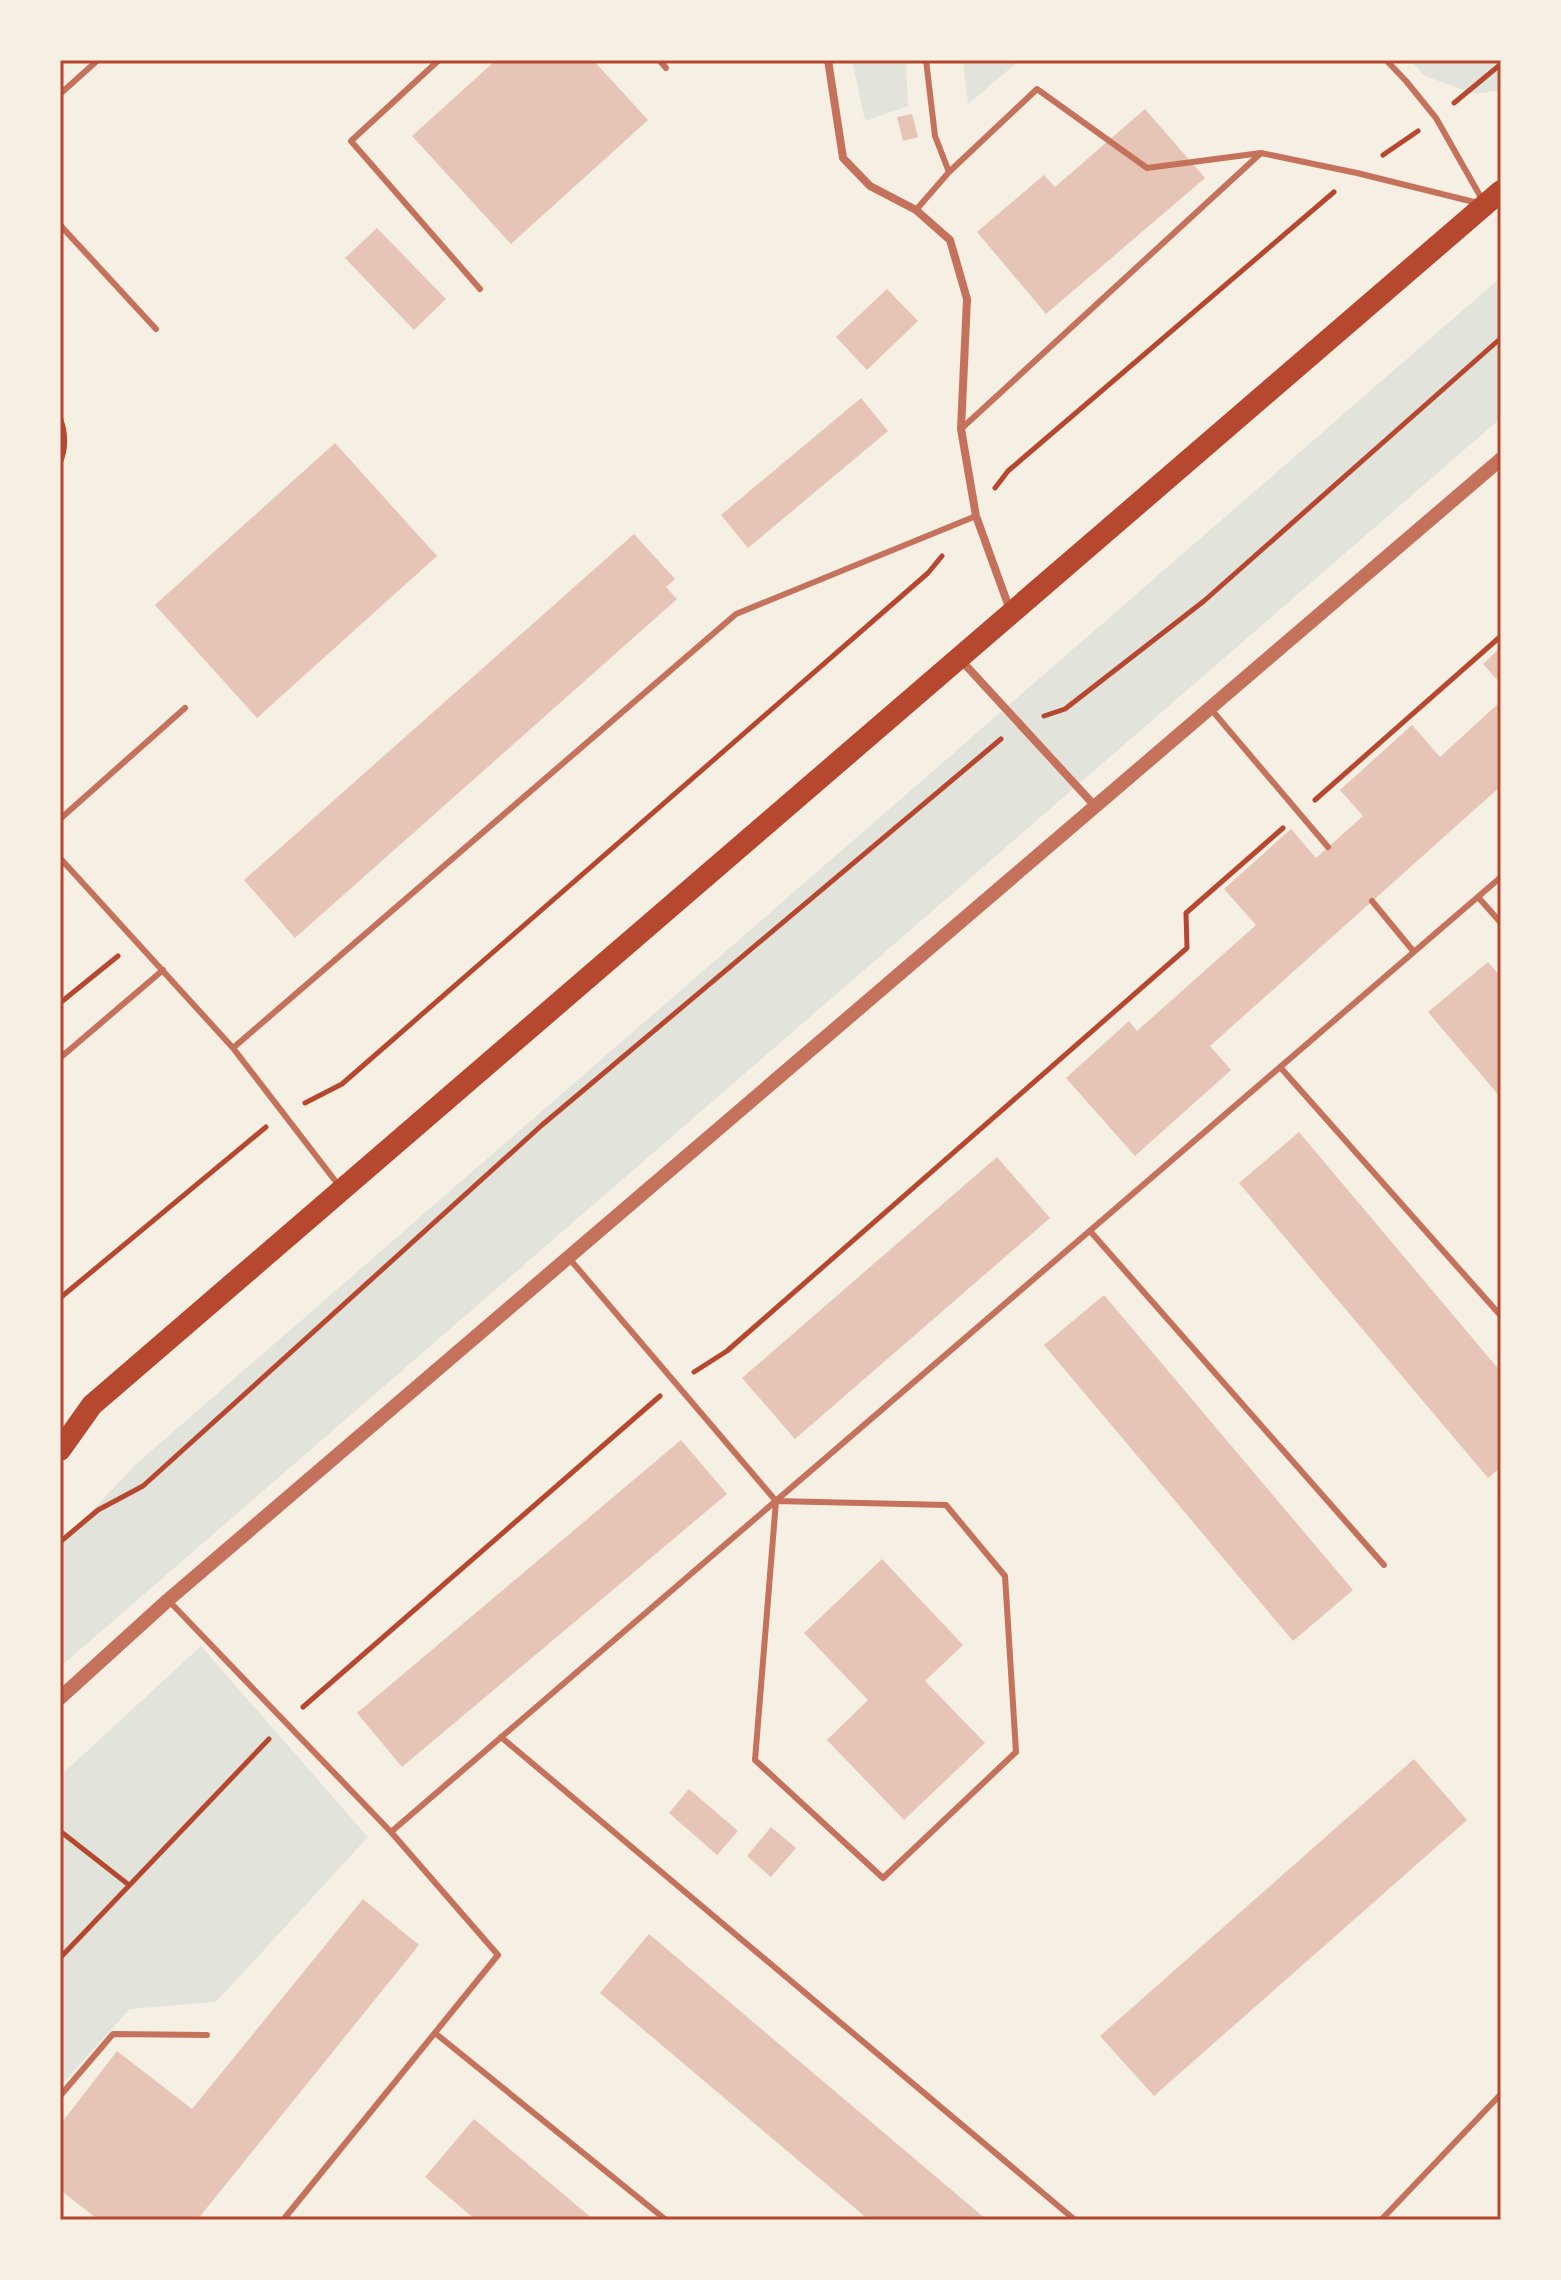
<svg xmlns="http://www.w3.org/2000/svg" width="1561" height="2280" font-family="Commissioner,sans-serif">
	<style>
		.green { fill: #e2e4dc }
		.building { fill: #e6c5b7 }
		.lines { fill: none; stroke-linecap: round; stroke-linejoin: round }
		.path { stroke: #b5482f; stroke-width: 5 }
		.service { stroke: #c5725c; stroke-width: 6 }
		.minor { stroke: #c5725c; stroke-width: 8 }
		.tertiary { stroke: #c5725c; stroke-width: 14 }
		.trunk { stroke: #b5482f; stroke-width: 22 }
		.neatline { fill: none; stroke: #b5482f; stroke-width: 3 }
	</style>
	<rect width="100%" height="100%" fill="#f6efe4"/>
	<path class="green" d="M852,60L906,62L908,106L865,121Z
		M963,60H1020L968,104Z
		M1410,60H1501V90L1475,94L1425,76Z
		M1501,277V418L60,1667V1545L135,1465Z
		M201,1646L368,1837L216,2002L130,2009L60,2086V1776Z"/>
	<path class="building" d="M496,60H593L648,120L511,244L412,136Z
		M1145,109L1205,178L1046,314L977,232L1044,175L1055,187Z
		M912,114L918,137L903,141L897,117Z
		M377,228L446,299L414,330L345,258Z
		M887,289L918,321L867,370L836,337Z
		M861,398L888,431L748,548L721,515Z
		M335,443L437,556L257,718L155,605Z
		M634,534L675,579L666,587L677,599L295,938L244,880Z
		M1501,647V684L1483,664Z
		M1501,701V786L1210,1046L1231,1070L1135,1156L1066,1078L1129,1021L1137,1031L1256,925L1224,889L1291,829L1316,858L1363,816L1340,790L1412,725L1440,757Z
		M1488,962L1501,977V1098L1428,1012Z
		M1299,1132L1501,1372V1467L1488,1478L1239,1183Z
		M997,1157L1050,1218L795,1439L742,1378Z
		M1104,1295L1353,1590L1293,1641L1044,1345Z
		M681,1440L727,1494L402,1767L357,1713Z
		M882,1559L963,1645L925,1681L985,1743L904,1820L827,1740L868,1700L804,1633Z
		M1414,1759L1467,1820L1154,2096L1100,2036Z
		M689,1789L738,1831L717,1855L669,1813Z
		M771,1827L796,1848L771,1877L747,1856Z
		M363,1899L419,1945L197,2220H99L60,2190V2125L117,2051L192,2109Z
		M649,1934L987,2220H869L600,1993Z
		M474,2119L594,2220H476L425,2177Z"/>
	<g class="lines">
		<path class="path" d="M1454,103L1501,64
			M1383,155L1418,131
			M60,417C66,433 67,447 60,463
			M995,488L1008,471L1334,192
			M1044,716L1065,709L1204,601L1501,338
			M1315,800L1501,636
			M60,1003L118,956
			M305,1103L342,1084L928,573L942,556
			M60,1298L266,1127
			M694,1372L727,1351L1187,948L1186,913L1283,828
			M60,1542L98,1510L143,1486L542,1125L1001,739
			M303,1707L660,1396
			M60,1831L129,1885
			M60,1958L269,1739"/>
		<path class="service" d="M439,60L351,141L480,289
			M659,60L666,68
			M926,60L935,136L949,172
			M1386,60L1406,81L1436,118L1483,201
			M60,94L98,60
			M916,210L949,172L1037,89L1147,168L1261,153
			M60,225L156,329
			M961,429L1261,153L1357,173L1478,203
			M1210,708L1328,847
			M60,819L185,708
			M60,858L233,1048L340,1187
			M1478,897L1501,923
			M1372,901L1414,952
			M233,1048L736,614L976,516
			M60,1058L163,970
			M1280,1067L1501,1316
			M1090,1231L1384,1565
			M568,1257L776,1501L755,1760L883,1878L1016,1752L1005,1576L946,1505L776,1501
			M168,1600L391,1832L1501,877
			M501,1737L1075,2220
			M435,2033L666,2220
			M60,2096L113,2034L207,2035
			M283,2220L498,1955L391,1832
			M1381,2220L1501,2094"/>
		<path class="minor" d="M828,60L843,158L870,186L916,210L950,240L967,299L961,429L976,516L1010,610
			M959,658L1095,806"/>
		<path class="tertiary" d="M60,1698L168,1600L1501,459"/>
		<path class="trunk" d="M60,1450L92,1405L1501,191"/>
	</g>
	<rect width="1561" height="2280" fill="none" stroke="#f6efe4" stroke-width="124"/>
	<rect x="62" y="62" width="1437" height="2156" class="neatline"/>
</svg>
